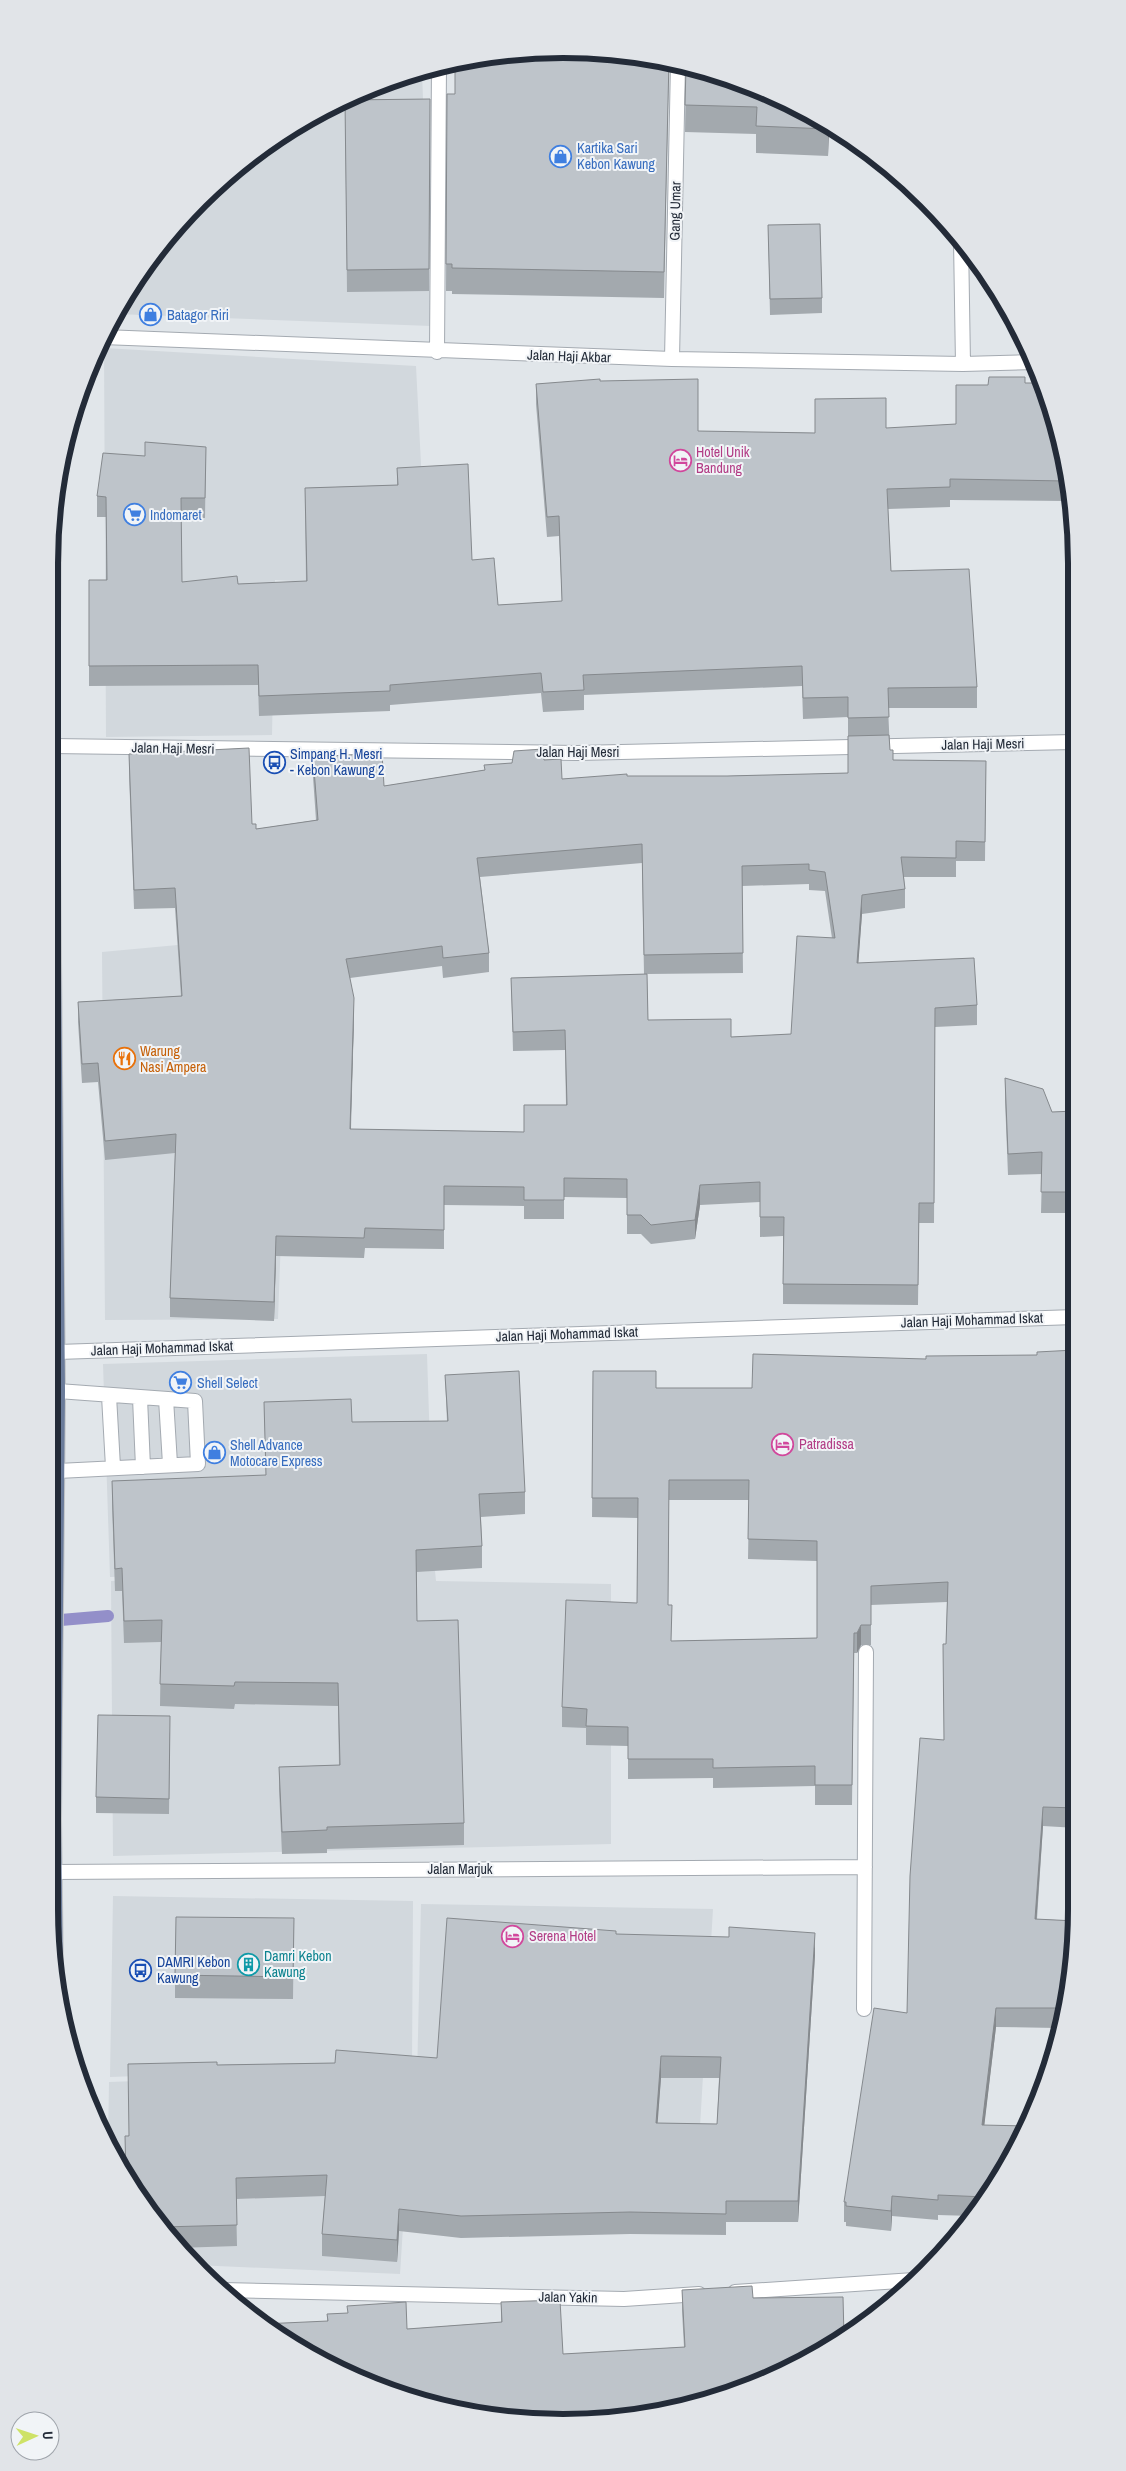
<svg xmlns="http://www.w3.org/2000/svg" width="1126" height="2471" font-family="'Archivo Narrow',sans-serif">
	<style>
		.built { fill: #d2d8dd }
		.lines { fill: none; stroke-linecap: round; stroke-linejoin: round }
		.stream { stroke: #938fc9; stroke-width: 12 }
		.service-casing { stroke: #a4aab1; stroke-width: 16 }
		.minor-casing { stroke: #a4aab1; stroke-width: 16 }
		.primary-casing { stroke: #c1c4c7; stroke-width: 16 }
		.service { stroke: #fff; stroke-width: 14 }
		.minor { stroke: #fff; stroke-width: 14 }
		.primary { stroke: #6a7b9a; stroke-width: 14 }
		.wall { fill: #a3a9ae; fill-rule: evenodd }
		.shaded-wall { fill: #85898d }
		.building { fill: #bec4ca; stroke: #85898d; fill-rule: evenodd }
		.labels { text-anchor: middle; stroke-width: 4; stroke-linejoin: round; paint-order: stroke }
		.shop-label { font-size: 14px; fill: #366cbe; stroke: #f1f4f7; text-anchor: start }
		.street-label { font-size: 14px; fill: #232b38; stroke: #f1f4f7 }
		.hotel-label { font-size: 14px; fill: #b23c85; stroke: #f1f4f7; text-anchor: start }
		.transit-label { font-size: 14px; fill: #164399; stroke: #f1f4f7; text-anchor: start }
		.food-label { font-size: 14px; fill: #c56008; stroke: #f1f4f7; text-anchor: start }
		.culture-label { font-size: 14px; fill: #0d838f; stroke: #f1f4f7; text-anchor: start }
		.rim { fill: none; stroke: #232b38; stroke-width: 6 }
	</style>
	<rect width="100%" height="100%" fill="#e1e6ea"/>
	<path class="built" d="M422,71L431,326L116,314L135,278L199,200L277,136L366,88Z
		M104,348L416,366L427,582L330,583L275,580L272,735L106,737Z
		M328,931L287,1073L278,1319L105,1320L102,952Z
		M427,1354L434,1568L110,1577L103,1364Z
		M435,1571L436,1581L611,1584V1844L113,1856L111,1581Z
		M113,1896L413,1901L412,2066L110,2077Z
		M421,1904L713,1909L699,2143L416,2122Z
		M413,2071L400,2274L195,2265L176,2247L118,2165L108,2143L109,2082Z"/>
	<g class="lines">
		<path class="stream" d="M49,1621L108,1616"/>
		<defs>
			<path id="service" d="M109,1396L113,1467
				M140,1398L143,1467
				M166,1399L170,1464
				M58,1471L198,1464L195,1401L58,1391"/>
			<path id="minor" d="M961,240L963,364
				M103,337L672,359L963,364L1036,362
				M437,352L439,66
				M672,359L678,63
				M52,746L577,753L1074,742
				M58,1352L1075,1317
				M54,1872L865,1867
				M864,2009L866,1652
				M222,2290L624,2299L699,2294
				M735,2292L914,2280"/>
			<path id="primary" d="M54,512L52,746L58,1391L54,1819L56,1979"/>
		</defs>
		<use href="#service" class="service-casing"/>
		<use href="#minor" class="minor-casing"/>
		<use href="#primary" class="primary-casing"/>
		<use href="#service" class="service"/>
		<use href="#minor" class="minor"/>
		<use href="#primary" class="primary"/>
	</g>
	<path class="wall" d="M663,59L671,61L669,63L664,298L452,294V291H446L447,94H455Z
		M686,66L829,128L828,156L756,153V134L685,132Z
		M430,99L429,291L347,292L345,100Z
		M768,225L822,298V313L770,315Z
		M600,381L698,431L815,433L956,424L988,385L1025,383L1073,496V609H1070L1066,501L950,500V507L888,509L891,571L977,687V708H888L890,750L893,760L986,761L985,861H956V877H904L905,889V908L862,914L858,963L977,1005V1025L935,1027L934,1223H919L918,1305L783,1304V1236L760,1237V1202L700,1205L695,1239L651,1244L641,1234H627V1198L564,1197V1219H524V1206L444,1205V1249L365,1248L364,1258L276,1256L274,1321L170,1317V1298L175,1153L105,1160L98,1082L82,1083L78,1022V1002L181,996L175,908L134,909L129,773V754L252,824L256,829L316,820L313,777V757L384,786L484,770L512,763L544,760L562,779L627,776H727L848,773V717L803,719L802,686L584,695V710L543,712L541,693L390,705V711L259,716L258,685L89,686V580H106V517H97V496L145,456L206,447L205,518H181L182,582L238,584L306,582L305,488L397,485V468L472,560L498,605L562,601L559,536L547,537L536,404V384ZM642,863L644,974L511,978L513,1051L565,1050L566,1105L524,1132L351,1129L354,1017L350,978L442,966L443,978L489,972V953L480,877ZM809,884V890L825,891L832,938L791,1034L731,1037L648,1020L647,974L743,973L742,886Z
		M1067,855H1074V959H1071L1067,877Z
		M1005,1078L1052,1112L1075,1111V1213H1041L1042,1174L1008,1175L1005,1100Z
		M1075,1350L1077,1828L1043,1826L1037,1919L1076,1921L1057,2028L996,2027L984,2125L1008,2165L972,2216L938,2215V2220L892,2216L891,2231L846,2226V2222H844V2202L907,2013L944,1740L947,1602L871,1605V1645H861L857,1653H854L852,1805H815V1786L713,1788V1778L628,1779V1746L586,1745V1728L562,1727V1707L637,1603L638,1518L592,1517L593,1371L656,1388H752L926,1359L1037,1355ZM669,1500H749L748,1559L817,1561V1638L671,1641L668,1605Z
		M445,1375L525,1492V1514L481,1517L482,1546V1568L417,1572V1621L464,1823V1845L327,1849V1853L282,1854L279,1789V1767L339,1765L338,1706L235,1704L234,1709L160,1706L161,1642L124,1643L122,1591H115L112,1504V1481L266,1476L264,1402L352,1422L447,1421Z
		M170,1732L169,1814L96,1813V1797Z
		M294,1918L293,1999L175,1998V1975Z
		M616,1934L815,1955L798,2222H726V2235L630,2234L461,2238L399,2231L397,2262L322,2256V2234L325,2196L236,2199L237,2246L177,2248L126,2177L125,2136H128L217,2065L335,2063L437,2058ZM661,2078H719L717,2124L657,2123Z
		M682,2290L753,2298L728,2395L327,2321V2314L407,2329L501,2322V2302L563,2354L684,2347L682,2311Z"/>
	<path class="shaded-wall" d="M828,127L829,128L828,156Z
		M862,895V914L857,982V963Z
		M354,998V1017L350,1149V1129Z
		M700,1185V1205L695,1239V1220Z
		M276,1236V1256L274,1321V1302Z
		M861,1625V1645L857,1653V1633Z
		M1043,1807V1826L1035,1939V1919Z
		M815,1933V1955L798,2222V2201Z
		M996,2008V2027L982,2145V2125Z
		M661,2056V2078L656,2145V2123Z
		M892,2196V2216L891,2231V2211Z
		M399,2209V2231L397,2262V2240Z"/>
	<path class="building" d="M563,49L663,59L669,60L664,272L452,268V264H446L447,94H455V61L462,59Z
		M686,66L760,88L828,127V129L756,126L757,107L685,105Z
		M430,99L429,269L347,270L345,100Z
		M820,224L822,298L770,299L768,225Z
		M989,377H1025V383H1043L1073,496V589H1070L1066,481L950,479V487L887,489L891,571L969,569L977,687L888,688L889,717L848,718V697L803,698L802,666L583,675L584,690L543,692L541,673L390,685V691L259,696L258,665L89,666V580H107L106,497L97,496L103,453L145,456V442L206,447L205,498H181L182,582L237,576L238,584L307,581L305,488L398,485L397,468L468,464L472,560L494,558L498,605L562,601L559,516L547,517L536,384L600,379V381L698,379V431L815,433V399L886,398V428L956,424V385H988Z
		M889,735L890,750H893V760L986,761L985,842L956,841V858L901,857L905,889L862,895L857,963L974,958L977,1005L935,1008L934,1203H919L918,1285L783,1284L784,1217H760V1182L700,1185L695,1220L651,1225L641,1215H627V1179L564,1178V1200H524V1187L444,1186V1230L365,1228L364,1238L276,1236L274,1302L170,1298L176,1134L105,1141L98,1063L82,1064L78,1002L182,996L175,888L134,890L129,754L249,748L252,824H256V829L318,820L313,757L382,753L384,786L485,770L484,765L512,763L514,751L543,749L544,760L561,759L562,779L627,774V776H727L848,773V736ZM642,844L644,955L743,953L742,866L809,864V870L825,872L835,938L797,936L791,1034L731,1037V1019L648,1020L647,974L511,978L513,1032L565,1030L567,1105H524V1132L350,1129L354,998L346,959L442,946L443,958L489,953L477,858Z
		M1067,855H1074V938H1071Z
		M1005,1078L1043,1089L1052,1112L1075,1111V1192H1041L1042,1152L1008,1154Z
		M1075,1350L1077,1808L1043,1807L1035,1919L1076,1921L1067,2008L1056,2044L1058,2008H996L982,2125L1027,2126L1008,2165L986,2197L938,2195V2200L892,2196L891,2211L846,2206V2202H844L874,2008L907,2013L910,1876L920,1738L944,1740L943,1644H946L948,1582L871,1586V1625H861L857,1633H854L852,1785H815V1766L713,1768V1759H628V1727L586,1726L587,1709L562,1707L566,1600L637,1603L638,1498H592L593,1371H656V1388H752L753,1354L926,1359V1356L1037,1355V1352ZM669,1480H749L748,1539L817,1541V1638L671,1641L672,1605H668Z
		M519,1371L525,1492L479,1494L482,1546L416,1550L417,1621L458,1620L464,1823L327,1827V1830L282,1832L279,1767L340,1765L338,1683L235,1682L234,1686L160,1684L162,1620L124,1621L122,1568L115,1569L112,1481L266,1475L264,1402L351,1399L352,1422L448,1421L445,1375Z
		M98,1715L170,1716L169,1799L96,1797Z
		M176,1917L294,1918L293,1977L175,1975Z
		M447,1918L616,1931V1934L729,1937V1927L815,1933L798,2201H726V2214L630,2212L461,2216L399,2209L397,2240L322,2234L327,2175L236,2178L237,2225L162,2227L126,2177L125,2136H129L128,2064L217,2062V2065L335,2063L336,2050L437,2058ZM661,2056L721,2057L717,2124L656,2123Z
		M752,2286L753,2298L843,2297L844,2337L820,2353L728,2395L630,2418L563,2422L463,2412L397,2395L306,2353L262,2324L328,2321L327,2314L348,2313L347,2306L406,2302L407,2329L502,2322L501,2302L560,2300L563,2354L685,2347L682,2290Z"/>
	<defs>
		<symbol id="shop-ring" viewBox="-11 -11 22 22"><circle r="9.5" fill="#f1f4f7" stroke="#3f7fe0" stroke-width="1.5"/><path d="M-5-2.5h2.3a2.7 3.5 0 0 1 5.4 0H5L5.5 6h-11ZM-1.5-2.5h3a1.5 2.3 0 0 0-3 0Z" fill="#3f7fe0"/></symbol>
		<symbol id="hotel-ring" viewBox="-11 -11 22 22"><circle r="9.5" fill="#f1f4f7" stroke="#d1479c" stroke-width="1.5"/><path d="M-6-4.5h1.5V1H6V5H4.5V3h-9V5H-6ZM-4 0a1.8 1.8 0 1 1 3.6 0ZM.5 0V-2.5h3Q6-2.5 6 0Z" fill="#d1479c"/></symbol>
		<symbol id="supermarket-ring" viewBox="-11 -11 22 22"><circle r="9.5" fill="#f1f4f7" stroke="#3f7fe0" stroke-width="1.5"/><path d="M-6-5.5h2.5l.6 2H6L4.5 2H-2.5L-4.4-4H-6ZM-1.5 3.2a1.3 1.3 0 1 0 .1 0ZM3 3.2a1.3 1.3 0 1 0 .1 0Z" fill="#3f7fe0"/></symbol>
		<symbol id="bus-ring" viewBox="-11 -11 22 22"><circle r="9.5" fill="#f1f4f7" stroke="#1a4fb4" stroke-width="1.5"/><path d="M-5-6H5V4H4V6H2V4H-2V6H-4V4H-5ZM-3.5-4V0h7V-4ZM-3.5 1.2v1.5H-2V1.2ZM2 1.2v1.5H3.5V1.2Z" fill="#1a4fb4"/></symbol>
		<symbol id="restaurant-ring" viewBox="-11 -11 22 22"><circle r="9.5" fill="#f1f4f7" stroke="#e8710a" stroke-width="1.5"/><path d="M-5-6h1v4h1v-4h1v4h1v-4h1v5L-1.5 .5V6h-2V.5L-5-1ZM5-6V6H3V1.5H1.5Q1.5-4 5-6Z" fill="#e8710a"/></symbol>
		<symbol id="building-ring" viewBox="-11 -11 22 22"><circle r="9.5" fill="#f1f4f7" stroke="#0f9aa8" stroke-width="1.5"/><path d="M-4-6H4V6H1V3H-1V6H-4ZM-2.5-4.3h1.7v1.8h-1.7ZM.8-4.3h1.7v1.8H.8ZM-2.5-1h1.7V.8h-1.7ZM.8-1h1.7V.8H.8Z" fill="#0f9aa8"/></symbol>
	</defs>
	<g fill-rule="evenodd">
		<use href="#shop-ring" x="548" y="144" width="25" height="25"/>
		<use href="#shop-ring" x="138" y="302" width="25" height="25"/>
		<use href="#hotel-ring" x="668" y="448" width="25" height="25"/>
		<use href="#supermarket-ring" x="122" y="502" width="25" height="25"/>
		<use href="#bus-ring" x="262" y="750" width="25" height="25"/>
		<use href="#restaurant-ring" x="112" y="1046" width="25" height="25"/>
		<use href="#supermarket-ring" x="168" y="1370" width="25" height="25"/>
		<use href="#hotel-ring" x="770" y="1432" width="25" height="25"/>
		<use href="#shop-ring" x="202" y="1440" width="25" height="25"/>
		<use href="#hotel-ring" x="500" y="1924" width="25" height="25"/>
		<use href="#building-ring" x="236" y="1952" width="25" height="25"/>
		<use href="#bus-ring" x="128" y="1958" width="25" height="25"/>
	</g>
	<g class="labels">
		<g class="shop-label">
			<text x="577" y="153">Kartika Sari<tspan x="577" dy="16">Kebon Kawung</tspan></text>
			<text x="167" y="320">Batagor Riri</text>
			<text x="150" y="520">Indomaret</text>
			<text x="197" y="1388">Shell Select</text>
			<text x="230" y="1450">Shell Advance<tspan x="230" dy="16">Motocare Express</tspan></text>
		</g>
		<g class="street-label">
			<text transform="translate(675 211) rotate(-89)" y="5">Gang Umar</text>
			<text transform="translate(569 356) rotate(2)" y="5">Jalan Haji Akbar</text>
			<text transform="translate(983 744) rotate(-1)" y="5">Jalan Haji Mesri</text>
			<text transform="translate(173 748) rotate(1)" y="5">Jalan Haji Mesri</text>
			<text x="578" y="757">Jalan Haji Mesri</text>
			<text transform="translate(972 1320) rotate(-2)" y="5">Jalan Haji Mohammad Iskat</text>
			<text transform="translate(567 1334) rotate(-2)" y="5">Jalan Haji Mohammad Iskat</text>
			<text transform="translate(162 1348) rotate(-2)" y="5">Jalan Haji Mohammad Iskat</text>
			<text x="460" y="1874">Jalan Marjuk</text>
			<text transform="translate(568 2297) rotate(1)" y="5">Jalan Yakin</text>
		</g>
		<g class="hotel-label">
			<text x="696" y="457">Hotel Unik<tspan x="696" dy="16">Bandung</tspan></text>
			<text x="799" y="1449">Patradissa</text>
			<text x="529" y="1941">Serena Hotel</text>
		</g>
		<g class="transit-label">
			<text x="290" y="759">Simpang H. Mesri<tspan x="290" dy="16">- Kebon Kawung 2</tspan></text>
			<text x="157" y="1967">DAMRI Kebon<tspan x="157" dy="16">Kawung</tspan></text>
		</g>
		<g class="food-label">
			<text x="140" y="1056">Warung<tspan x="140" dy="16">Nasi Ampera</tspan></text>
		</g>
		<g class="culture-label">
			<text x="264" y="1961">Damri Kebon<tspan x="264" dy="16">Kawung</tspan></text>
		</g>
	</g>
	<path d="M0 0H1126V2471H0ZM563 58H563A505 505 0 0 1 1068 563V1909A505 505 0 0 1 563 2414H563A505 505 0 0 1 58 1909V563A505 505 0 0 1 563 58Z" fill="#e1e4e8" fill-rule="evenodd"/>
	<path class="rim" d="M563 58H563A505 505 0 0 1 1068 563V1909A505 505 0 0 1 563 2414H563A505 505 0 0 1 58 1909V563A505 505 0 0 1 563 58Z"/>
	<g transform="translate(35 2436) rotate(87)"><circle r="24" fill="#f1f4f7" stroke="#9fa4ab"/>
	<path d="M0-4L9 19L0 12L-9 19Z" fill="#cee267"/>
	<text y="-8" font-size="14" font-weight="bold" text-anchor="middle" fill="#232b38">U</text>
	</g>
</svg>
